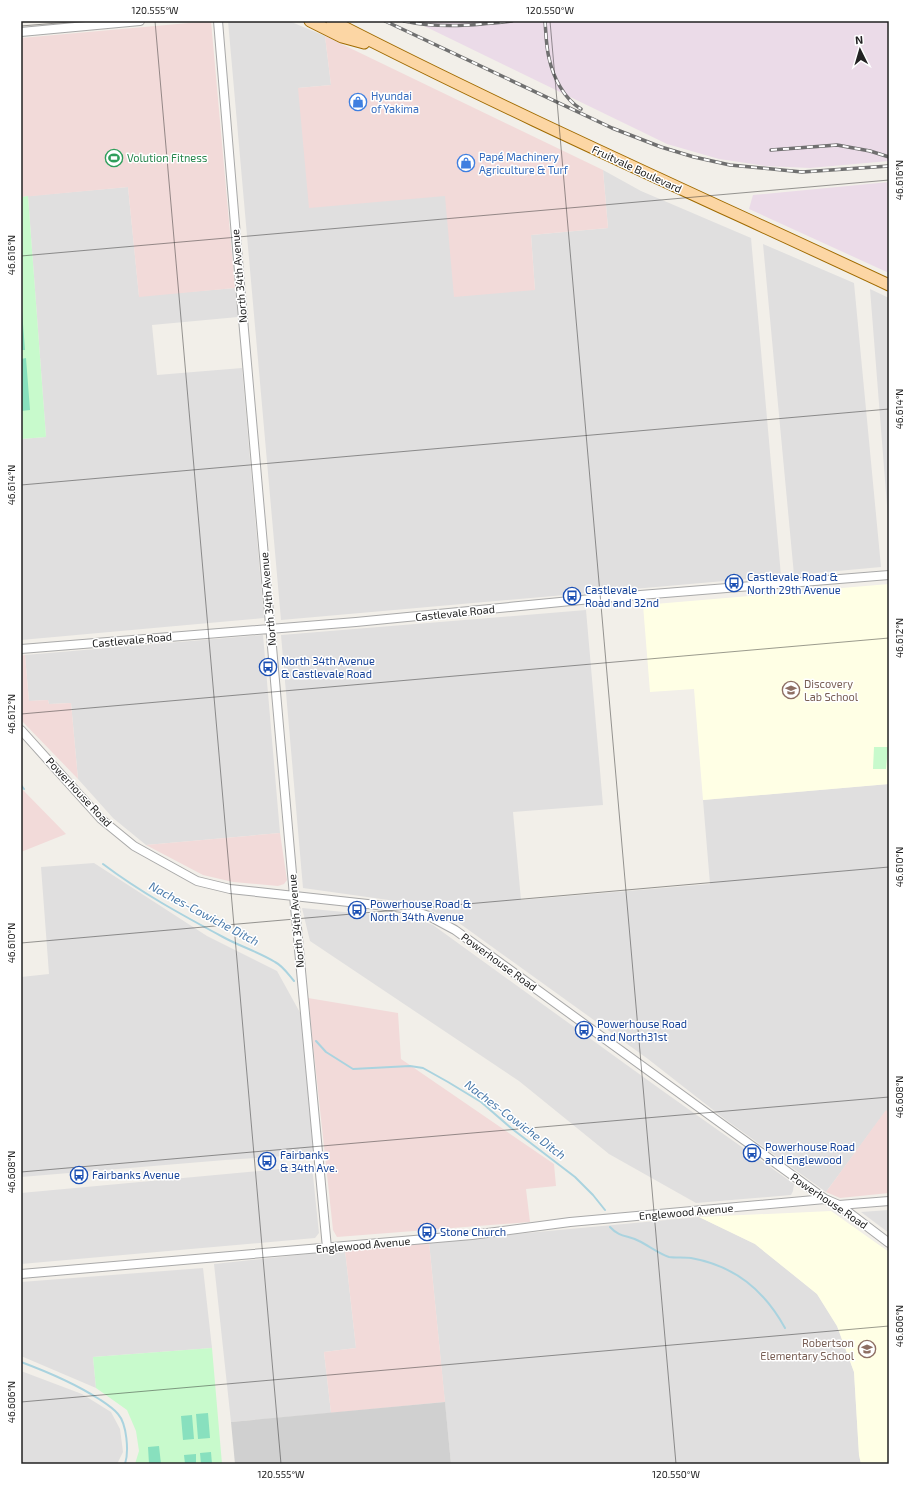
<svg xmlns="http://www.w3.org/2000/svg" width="910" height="1485" font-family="'Exo 2',sans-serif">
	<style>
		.residential { fill: #e0dfdf }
		.commercial { fill: #f2dad9 }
		.industrial { fill: #ebdbe8 }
		.education { fill: #ffffe5 }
		.religious { fill: #d0d0d0 }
		.park { fill: #c8facc }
		.pitch { fill: #88e0be }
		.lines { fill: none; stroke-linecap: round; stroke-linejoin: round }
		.stream { stroke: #aad3df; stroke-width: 2 }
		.minor-casing { stroke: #a9a9a9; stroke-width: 10 }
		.major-casing { stroke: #a06b00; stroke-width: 13 }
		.minor { stroke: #fff; stroke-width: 8 }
		.major { stroke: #fcd6a4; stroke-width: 11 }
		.rail-casing { stroke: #707070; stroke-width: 3.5 }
		.rail { stroke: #fff; stroke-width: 2; stroke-dasharray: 6; stroke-linecap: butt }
		.ticks { fill: none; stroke: #222; stroke-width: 1; stroke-opacity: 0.45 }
		.labels { text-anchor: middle; stroke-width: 3; stroke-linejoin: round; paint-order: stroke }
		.shop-label { font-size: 11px; fill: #366cbe; stroke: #fff; text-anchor: start }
		.leisure-label { font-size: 11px; fill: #27864d; stroke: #fff; text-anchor: start }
		.street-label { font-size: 11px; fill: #222; stroke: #fff }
		.transit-label { font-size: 11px; fill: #164399; stroke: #fff; text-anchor: start }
		.education-label { font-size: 11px; fill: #785e54; stroke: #fff; text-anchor: start }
		.water-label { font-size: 12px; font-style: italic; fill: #4a7aab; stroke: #fff }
		.neatline { fill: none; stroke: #222; stroke-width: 1.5 }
		.ticks-label { font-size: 10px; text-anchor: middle; fill: #222 }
	</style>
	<rect width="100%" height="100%" fill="#f2efe9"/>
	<path class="residential" d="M228,21H289L325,36L331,85L298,88L445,196L535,290L531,235L608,228L603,170L641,191L751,238L781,576L281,620Z
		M128,187L139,296L235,288L238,317L152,325L157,375L242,368L264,618L21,640V439L46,437L28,196Z
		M763,244L854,283L881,567L794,575Z
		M870,289L889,298V531Z
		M586,610L603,805L513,812L521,900L710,884L703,800L889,784V1113L886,1111L826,1192L726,1120L648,1059L459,923L417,904L303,888L281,635Z
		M263,635L280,833L146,845L113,818L78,779L71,703L49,704L48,700L29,701L25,655Z
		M94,863L207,936L277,971L303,1018L315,1154L225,1160L21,1177V977L49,974L41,867Z
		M302,908L418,919L433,925L660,1089L794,1184L793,1191L791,1195L696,1203L609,1154L519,1081L310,941Z
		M312,1166L319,1233L315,1238L21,1264V1193Z
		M889,1210V1233L861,1212Z
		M699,1217L755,1244L817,1294L837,1326L854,1372L859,1455L861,1464H451L429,1242Z
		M345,1250L356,1348L324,1352L331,1413L231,1422L214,1264Z
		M203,1268L212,1348L93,1357L96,1388L21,1356V1282Z
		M21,1371L82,1394L111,1412L120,1429L123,1452L117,1464H21Z"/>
	<path class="commercial" d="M211,21L235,288L139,297L128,187L22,197L21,38Z
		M325,36L603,170L608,228L531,235L535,290L454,297L445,196L309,208L298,88L331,85Z
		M25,655L29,701L48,700L49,704L71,703L78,779L21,720V656Z
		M21,788L66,834L21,852Z
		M280,833L287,880L284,884L278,886L233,882L203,875L146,845Z
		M308,998L398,1013L401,1059L554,1164L556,1186L526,1189L530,1222L337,1237L333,1230Z
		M886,1110L889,1113V1193L840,1198L826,1192Z
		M429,1242L445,1402L331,1413L324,1352L356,1348L345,1250Z"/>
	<path class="industrial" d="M414,21H889V161L810,168L765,166L719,159L667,144Z
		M889,182V273L749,209L753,195Z"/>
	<path class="education" d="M889,584V784L703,800L694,689L650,692L643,605Z
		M831,1211L889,1252V1464H861L859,1455L854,1372L837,1326L817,1294L755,1244L699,1217Z"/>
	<path class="religious" d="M445,1402L451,1464H235L231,1422Z"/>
	<path class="park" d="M21,188L22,197L28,196L46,437L21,439Z
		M874,747H888L886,769H873Z
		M212,1348L222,1464H135L139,1451L136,1431L127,1410L96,1388L93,1357Z"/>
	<path class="pitch" d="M21,298L25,350H21Z
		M26,358L30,410L21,411V359Z
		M208,1413L210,1438L198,1439L196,1414Z
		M192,1415L194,1439L183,1440L181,1416Z
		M159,1446L161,1464H149L148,1447Z
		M211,1452L212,1464H201L200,1453Z
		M196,1454V1464H185L184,1455Z"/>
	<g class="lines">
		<path class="stream" d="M21,785L24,789
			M103,864C140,892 182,915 223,937C239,946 259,952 275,962C283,966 288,974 294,981
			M316,1041L326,1052L353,1069L410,1066L423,1068L448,1082L481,1102L511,1128L575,1177L593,1195L605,1210
			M610,1227C620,1238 628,1235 639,1241C649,1246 659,1254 669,1257C676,1258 684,1257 691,1258C735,1266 764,1290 785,1328
			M21,1362C48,1372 74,1383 99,1399C105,1403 113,1408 118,1414C127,1424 129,1452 125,1464"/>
		<defs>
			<path id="minor" d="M218,21L241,296L294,896L327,1248
				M21,32L140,21
				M21,649L356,622L591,599L889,575
				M21,730L101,819L134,846L197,881L230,889L404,908L429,916L455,930L825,1199L839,1205L889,1243
				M839,1205L889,1201
				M21,1274L472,1235L570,1222L825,1199"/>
			<path id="major" d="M310,21L342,37L364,43
				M332,21C515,115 703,198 889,285"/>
		</defs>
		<use href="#minor" class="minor-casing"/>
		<use href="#major" class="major-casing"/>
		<use href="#minor" class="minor"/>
		<use href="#major" class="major"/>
		<defs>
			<path id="rail" d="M385,21L612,128L661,147L694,157L730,165L802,172L889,166
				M404,21C440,29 476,25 512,21
				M545,21C546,33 546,46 549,58C553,77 564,99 581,109
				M771,150L837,145L870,151L889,157"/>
		</defs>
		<use href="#rail" class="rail-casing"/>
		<use href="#rail" class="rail"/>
	</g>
	<path class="ticks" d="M155,21L281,1464M550,21L676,1464M21,26L82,21M21,256L889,180M21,485L889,409M21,714L889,638M21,943L889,867M21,1172L889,1097M21,1402L889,1326"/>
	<defs>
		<symbol id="shop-ring" viewBox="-11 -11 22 22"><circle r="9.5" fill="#fff" stroke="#3f7fe0" stroke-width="1.5"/><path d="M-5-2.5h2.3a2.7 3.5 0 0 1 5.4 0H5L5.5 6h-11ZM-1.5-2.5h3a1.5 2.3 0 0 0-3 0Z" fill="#3f7fe0"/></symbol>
		<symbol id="stadium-ring" viewBox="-11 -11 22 22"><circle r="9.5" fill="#fff" stroke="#2e9e5b" stroke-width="1.5"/><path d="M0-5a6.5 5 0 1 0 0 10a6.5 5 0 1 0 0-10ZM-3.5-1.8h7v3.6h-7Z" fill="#2e9e5b"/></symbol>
		<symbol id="bus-ring" viewBox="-11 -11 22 22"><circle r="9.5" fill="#fff" stroke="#1a4fb4" stroke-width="1.5"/><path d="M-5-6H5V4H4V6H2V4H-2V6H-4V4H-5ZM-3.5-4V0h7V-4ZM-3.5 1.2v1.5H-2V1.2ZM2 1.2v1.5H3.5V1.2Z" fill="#1a4fb4"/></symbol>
		<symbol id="school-ring" viewBox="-11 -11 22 22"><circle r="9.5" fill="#fff" stroke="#8d6e63" stroke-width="1.5"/><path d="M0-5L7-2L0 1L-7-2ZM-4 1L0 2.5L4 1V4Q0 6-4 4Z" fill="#8d6e63"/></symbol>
	</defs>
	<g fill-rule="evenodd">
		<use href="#shop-ring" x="348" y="92" width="20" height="20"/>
		<use href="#stadium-ring" x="104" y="148" width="20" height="20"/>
		<use href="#shop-ring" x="456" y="153" width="20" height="20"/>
		<use href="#bus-ring" x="724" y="573" width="20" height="20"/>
		<use href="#bus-ring" x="562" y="586" width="20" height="20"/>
		<use href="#bus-ring" x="258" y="657" width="20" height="20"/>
		<use href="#school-ring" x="781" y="680" width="20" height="20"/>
		<use href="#bus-ring" x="347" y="900" width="20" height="20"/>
		<use href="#bus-ring" x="574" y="1020" width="20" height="20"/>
		<use href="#bus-ring" x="742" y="1143" width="20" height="20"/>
		<use href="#bus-ring" x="257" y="1151" width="20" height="20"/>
		<use href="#bus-ring" x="69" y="1165" width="20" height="20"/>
		<use href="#bus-ring" x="417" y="1222" width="20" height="20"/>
		<use href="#school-ring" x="857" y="1339" width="20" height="20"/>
	</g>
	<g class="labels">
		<g class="shop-label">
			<text x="371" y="100">Hyundai<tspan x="371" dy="13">of Yakima</tspan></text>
			<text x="479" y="161">Papé Machinery<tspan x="479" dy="13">Agriculture &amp; Turf</tspan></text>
		</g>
		<g class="leisure-label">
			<text x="127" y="162">Volution Fitness</text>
		</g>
		<g class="street-label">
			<text transform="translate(637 169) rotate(25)" y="4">Fruitvale Boulevard</text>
			<text transform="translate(239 276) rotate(-95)" y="4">North 34th Avenue</text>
			<text transform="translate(268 599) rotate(-95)" y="4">North 34th Avenue</text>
			<text transform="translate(455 613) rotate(-6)" y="4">Castlevale Road</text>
			<text transform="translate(132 640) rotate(-5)" y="4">Castlevale Road</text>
			<text transform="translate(79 792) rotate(47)" y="4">Powerhouse Road</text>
			<text transform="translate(296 921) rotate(-95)" y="4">North 34th Avenue</text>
			<text transform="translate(499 962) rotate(36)" y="4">Powerhouse Road</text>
			<text transform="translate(829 1201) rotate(34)" y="4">Powerhouse Road</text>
			<text transform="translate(686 1212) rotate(-5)" y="4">Englewood Avenue</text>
			<text transform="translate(363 1245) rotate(-5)" y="4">Englewood Avenue</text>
		</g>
		<g class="transit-label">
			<text x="747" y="581">Castlevale Road &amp;<tspan x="747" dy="13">North 29th Avenue</tspan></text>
			<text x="585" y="594">Castlevale<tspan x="585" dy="13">Road and 32nd</tspan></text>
			<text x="281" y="665">North 34th Avenue<tspan x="281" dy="13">&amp; Castlevale Road</tspan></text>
			<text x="370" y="908">Powerhouse Road &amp;<tspan x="370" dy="13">North 34th Avenue</tspan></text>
			<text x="597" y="1028">Powerhouse Road<tspan x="597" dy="13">and North31st</tspan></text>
			<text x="765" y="1151">Powerhouse Road<tspan x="765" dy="13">and Englewood</tspan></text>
			<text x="280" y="1159">Fairbanks<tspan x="280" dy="13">&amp; 34th Ave.</tspan></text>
			<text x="92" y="1179">Fairbanks Avenue</text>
			<text x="440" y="1236">Stone Church</text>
		</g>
		<g class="education-label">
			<text x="804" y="688">Discovery<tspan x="804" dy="13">Lab School</tspan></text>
			<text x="854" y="1347" text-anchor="end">Robertson<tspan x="854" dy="13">Elementary School</tspan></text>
		</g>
		<g class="water-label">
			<text transform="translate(204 914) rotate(28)" y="4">Naches-Cowiche Ditch</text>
			<text transform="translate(515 1120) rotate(37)" y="4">Naches-Cowiche Ditch</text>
		</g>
	</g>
	<rect width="910" height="1485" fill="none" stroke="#ffffff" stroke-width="44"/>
	<g transform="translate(860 50) rotate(355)" stroke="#ffffff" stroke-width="3" paint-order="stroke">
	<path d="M0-3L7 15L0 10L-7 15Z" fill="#222222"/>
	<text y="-6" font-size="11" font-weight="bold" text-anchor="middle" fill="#222222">N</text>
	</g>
	<rect x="22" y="22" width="866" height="1441" class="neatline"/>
	<g class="ticks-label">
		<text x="155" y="14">120.555°W</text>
		<text x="550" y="14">120.550°W</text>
		<text transform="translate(899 180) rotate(-90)" y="4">46.616°N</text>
		<text transform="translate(11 255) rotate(-90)" y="4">46.616°N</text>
		<text transform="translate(899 409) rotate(-90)" y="4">46.614°N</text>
		<text transform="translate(11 485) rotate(-90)" y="4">46.614°N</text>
		<text transform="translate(899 638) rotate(-90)" y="4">46.612°N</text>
		<text transform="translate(11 714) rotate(-90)" y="4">46.612°N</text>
		<text transform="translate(899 867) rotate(-90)" y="4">46.610°N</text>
		<text transform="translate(11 943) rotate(-90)" y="4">46.610°N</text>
		<text transform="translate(899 1097) rotate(-90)" y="4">46.608°N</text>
		<text transform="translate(11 1172) rotate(-90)" y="4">46.608°N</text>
		<text transform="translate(899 1326) rotate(-90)" y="4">46.606°N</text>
		<text transform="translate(11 1402) rotate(-90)" y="4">46.606°N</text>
		<text x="281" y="1478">120.555°W</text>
		<text x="676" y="1478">120.550°W</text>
	</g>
</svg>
